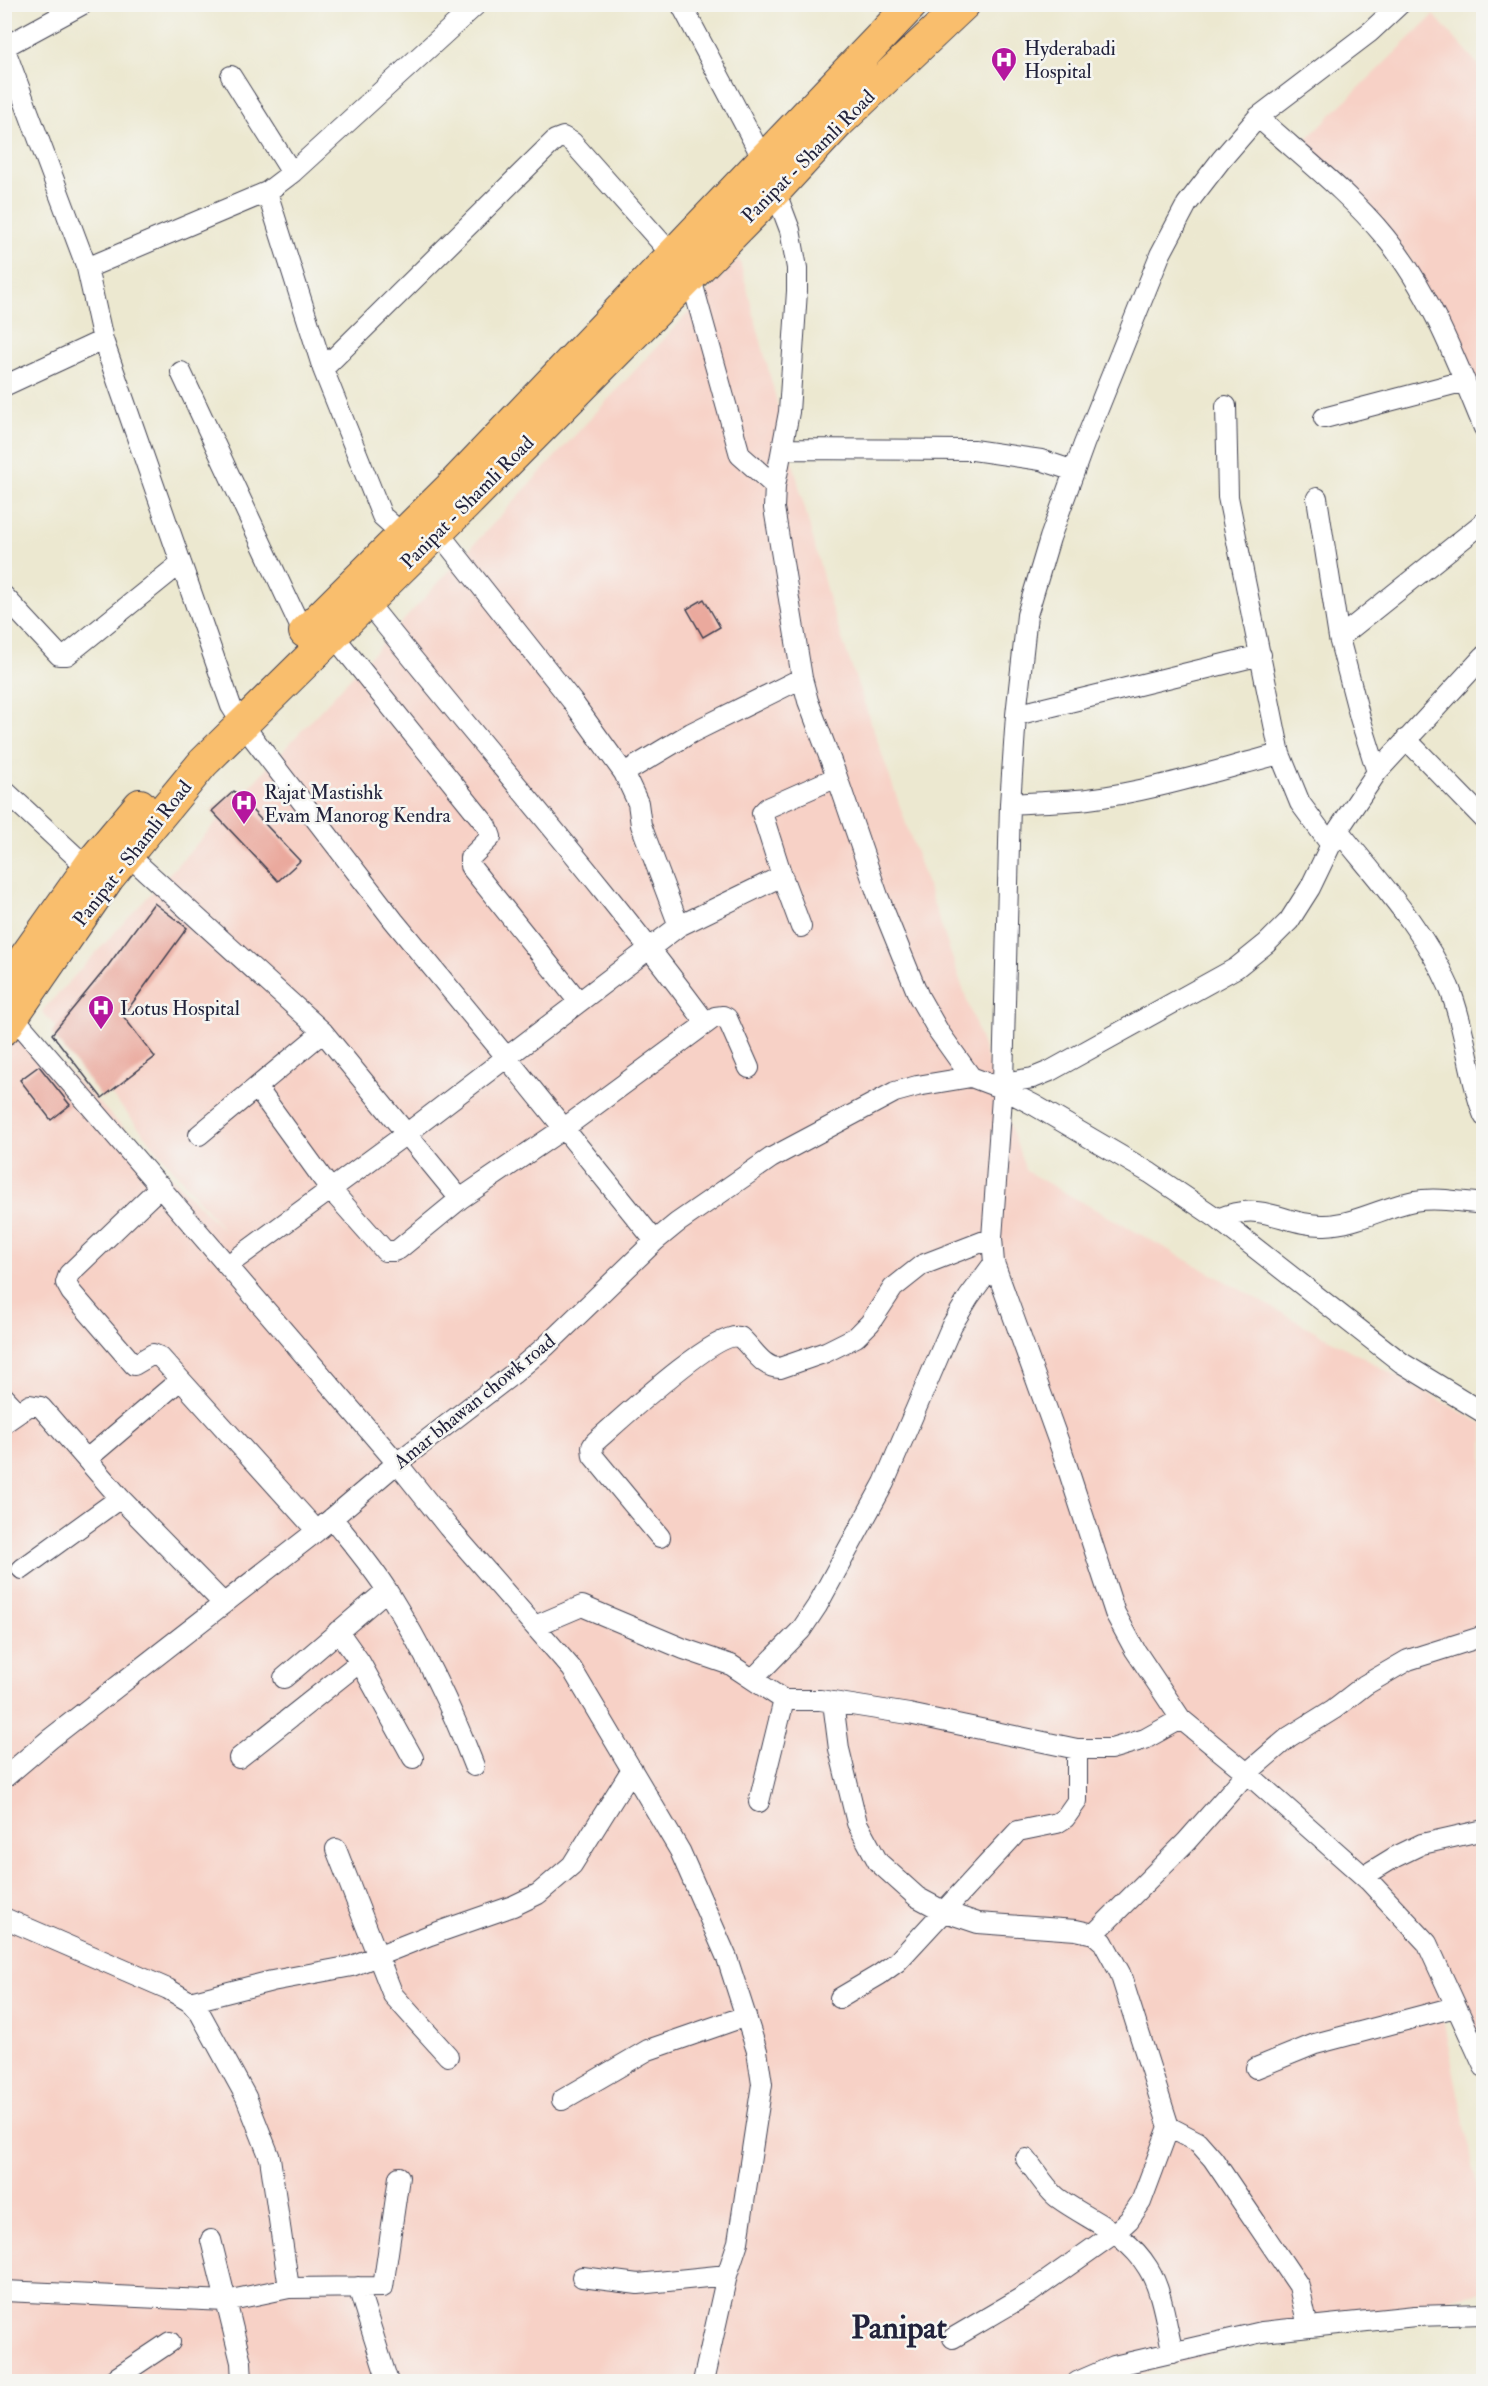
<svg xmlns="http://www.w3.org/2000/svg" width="1488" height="2386" font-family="'IM FELL Double Pica',serif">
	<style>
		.built { fill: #f7d1c6 }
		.building { fill: #eaa99d }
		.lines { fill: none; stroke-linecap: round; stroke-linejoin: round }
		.minor-casing { stroke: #404051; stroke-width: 22 }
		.trunk-casing { stroke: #404051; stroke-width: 34 }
		.minor { stroke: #fff; stroke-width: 20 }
		.trunk { stroke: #f9be6d; stroke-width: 32 }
		.labels { text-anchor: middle; stroke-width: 5; stroke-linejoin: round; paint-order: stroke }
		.poi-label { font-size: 20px; fill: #22223b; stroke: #f6f6f2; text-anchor: start }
		.street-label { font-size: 20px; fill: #22223b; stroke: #f6f6f2 }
		.town-label { font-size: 32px; font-weight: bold; fill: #22223b; stroke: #f6f6f2 }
	</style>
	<rect width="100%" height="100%" fill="#f6f6f2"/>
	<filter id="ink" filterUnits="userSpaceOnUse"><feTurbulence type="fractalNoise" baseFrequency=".0167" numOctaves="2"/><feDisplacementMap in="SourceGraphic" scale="12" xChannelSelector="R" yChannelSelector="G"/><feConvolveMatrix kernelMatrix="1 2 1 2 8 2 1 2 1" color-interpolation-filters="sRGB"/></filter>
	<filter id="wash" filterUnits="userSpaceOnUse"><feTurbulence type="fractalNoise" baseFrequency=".008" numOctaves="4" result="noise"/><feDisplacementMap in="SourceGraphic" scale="24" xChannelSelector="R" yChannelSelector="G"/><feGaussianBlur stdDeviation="1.35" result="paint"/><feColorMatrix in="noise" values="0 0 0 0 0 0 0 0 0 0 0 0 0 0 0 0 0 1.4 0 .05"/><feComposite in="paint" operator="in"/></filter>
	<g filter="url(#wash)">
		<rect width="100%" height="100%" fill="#ece8d0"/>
		<path class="built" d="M1434,15L1483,70V411L1409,257L1347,182L1297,148Z
			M739,258L830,604L1026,1171L1483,1424V2075L1439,2000L1483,2214V2292L1308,2327L1117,2381H5L4,1028L13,1015L226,1233L42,1011Z"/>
		<g id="blocks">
			<path class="building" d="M704,599L720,627L703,637L687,609Z
				M234,791L300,861L278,881L212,811Z
				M154,903L187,928L123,1016L155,1057L102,1098L52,1034L107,967Z
				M39,1066L70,1105L51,1120L20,1080Z"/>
		</g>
	</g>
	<g filter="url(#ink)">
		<use href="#blocks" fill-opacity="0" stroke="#404051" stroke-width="1.5"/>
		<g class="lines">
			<defs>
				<path id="minor" d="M83,4L4,47L87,268L103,340L231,706L243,725L394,921L507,1058L655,1241
					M681,4L764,161L790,230L797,268V291L789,412L775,486L774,508L802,678L808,701L837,777L878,896L919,997L939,1032L971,1077L1003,1089L1034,1105L1150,1173L1218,1219L1402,1363L1484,1413
					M1400,4L1370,32L1258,117L1221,160L1187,204L1160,255L1084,444L1050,538L1027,615L1016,715L1010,804L1003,1083L992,1238L994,1263L1062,1451L1115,1613L1135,1650L1181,1719L1247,1773L1369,1881L1427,1943L1484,2067
					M231,76L292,173
					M1258,117C1301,156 1348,192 1385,237C1430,291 1457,363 1484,428
					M267,192L323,369L382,516L410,541
					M87,268L267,192L292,173L477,4
					M323,369L555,140L563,137L572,142L690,275L740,455L775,486
					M181,372L308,643
					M4,386L103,340
					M1226,406L1228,497L1280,754L1300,803L1331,845
					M1324,418L1465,381
					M782,449L973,450L1041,460L1074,471
					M1317,498L1339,638L1360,718L1377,772
					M438,532L572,701L624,773L638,803L641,825L679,926
					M4,596L59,655H67L181,563
					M367,602C479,743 599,878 706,1023
					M333,635L487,826L491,837L470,858V866L579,1002
					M1339,638L1484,522
					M1016,715L1261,655
					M1406,739L1484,819
					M624,773L691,733L802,678
					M4,790L88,868
					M1010,804C1035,802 1062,802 1088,799C1153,791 1217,770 1280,754
					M1338,830C1377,879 1424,929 1449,987C1466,1029 1468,1074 1484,1116
					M128,855L323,1032L460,1199
					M801,927L782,876L762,813L767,808L837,777
					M6,1008L397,1463L448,1527L572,1669L680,1851L727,1958L757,2051L762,2084L738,2242L727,2275L703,2382
					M1003,1083L1033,1078L1050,1071L1236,968L1267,943L1289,921L1310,888L1338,830L1377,772L1484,656
					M257,1088L331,1190L385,1251H394L399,1249L460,1199L563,1129L715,1017L723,1016L727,1018L749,1068
					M199,1135L323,1032
					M161,1186L69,1274L66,1283L71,1292L134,1365L153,1354L160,1357L317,1531
					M1218,1219C1263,1199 1284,1226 1325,1225C1356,1224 1384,1207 1414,1201C1436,1197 1462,1202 1484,1204
					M228,1265L406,1134L679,926L782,876
					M4,1397L18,1412
					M4,1423L30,1405L41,1407L120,1498L223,1603
					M87,1459L180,1380
					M332,1518C351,1542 372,1566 388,1592C422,1647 451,1706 474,1766
					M660,1537L593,1456L592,1447L595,1442C617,1423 716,1330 740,1337C753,1348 762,1368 780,1368L826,1352L856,1337L870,1323L893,1288L922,1265L992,1238
					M22,1569L120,1498
					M535,1626L582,1606L684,1649L731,1665L784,1700H820L909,1714L1077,1749H1111L1145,1739L1181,1719
					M338,1631L360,1662L413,1758
					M284,1678L387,1590
					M753,1679L801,1630L817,1606L884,1483L952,1325L969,1297L994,1263
					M833,1702L839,1749L857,1823L878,1862L917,1897L945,1912L978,1923L1076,1930L1094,1934L1103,1942L1120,1973L1169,2127L1141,2202L1129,2220L1116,2232L1031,2292L953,2338
					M239,1758L360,1662
					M4,1778L50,1739L317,1531L397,1463L513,1374L546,1346L655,1241L677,1223L771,1158L895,1092L917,1086L971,1077
					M759,1802L784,1700
					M336,1849L393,1995L448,2056
					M1364,1876L1395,1857L1422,1844L1484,1830
					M4,1918L168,1989L190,2002L200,2013L246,2097L270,2158L289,2288
					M1094,1934L1186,1842L1247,1773L1289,1737L1334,1709L1365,1685L1408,1660L1484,1636
					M840,1998L879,1975L897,1962L1018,1831L1057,1823L1065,1818L1077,1801V1749
					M190,2002L272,1981L352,1966L430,1935L513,1906L538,1894L572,1865L632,1769
					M1256,2068L1315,2044L1455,2007
					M562,2100L648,2050L746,2016
					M1169,2127L1198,2142L1213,2159L1299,2286L1308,2327
					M1026,2159C1036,2171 1046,2189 1058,2198C1090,2221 1127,2233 1148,2268C1163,2292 1166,2326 1173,2353
					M211,2240L241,2362L242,2382
					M582,2277L638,2284L727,2275
					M358,2287L388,2382
					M4,2291L226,2301L289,2288L383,2287L399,2177
					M110,2382L170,2342
					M1077,2382L1114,2366L1262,2332L1415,2316L1484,2314"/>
				<path id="trunk" d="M305,632L450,488L912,4
					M4,987L93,861L140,805
					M4,1029L108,878L203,763L464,506L776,190L839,122L964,4"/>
			</defs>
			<use href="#minor" class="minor-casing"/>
			<use href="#trunk" class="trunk-casing"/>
			<use href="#minor" class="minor"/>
			<use href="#trunk" class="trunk"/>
		</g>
	</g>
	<defs>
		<symbol id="hospital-pin" viewBox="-11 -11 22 30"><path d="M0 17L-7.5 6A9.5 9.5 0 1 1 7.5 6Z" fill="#b5179e" stroke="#f6f6f2"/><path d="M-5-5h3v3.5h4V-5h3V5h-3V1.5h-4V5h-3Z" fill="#fff"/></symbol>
	</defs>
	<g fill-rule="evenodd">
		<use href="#hospital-pin" x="989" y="45" width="30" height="40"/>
		<use href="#hospital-pin" x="229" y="788" width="30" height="40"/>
		<use href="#hospital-pin" x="86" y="993" width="30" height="40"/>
	</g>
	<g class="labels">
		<g class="poi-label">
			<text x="1024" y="55">Hyderabadi<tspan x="1024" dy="23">Hospital</tspan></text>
			<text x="264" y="799">Rajat Mastishk<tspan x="264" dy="23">Evam Manorog Kendra</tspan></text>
			<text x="120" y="1015">Lotus Hospital</text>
		</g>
		<g class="street-label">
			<text transform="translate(808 156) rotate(-45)" y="7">Panipat - Shamli Road</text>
			<text transform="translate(467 502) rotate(-45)" y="7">Panipat - Shamli Road</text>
			<text transform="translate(132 853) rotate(-52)" y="7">Panipat - Shamli Road</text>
			<text transform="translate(474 1401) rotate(-39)" y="7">Amar bhawan chowk road</text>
		</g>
		<g class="town-label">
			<text x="899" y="2338">Panipat</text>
		</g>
	</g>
	<rect width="1488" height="2386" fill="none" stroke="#f6f6f2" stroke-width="24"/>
</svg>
